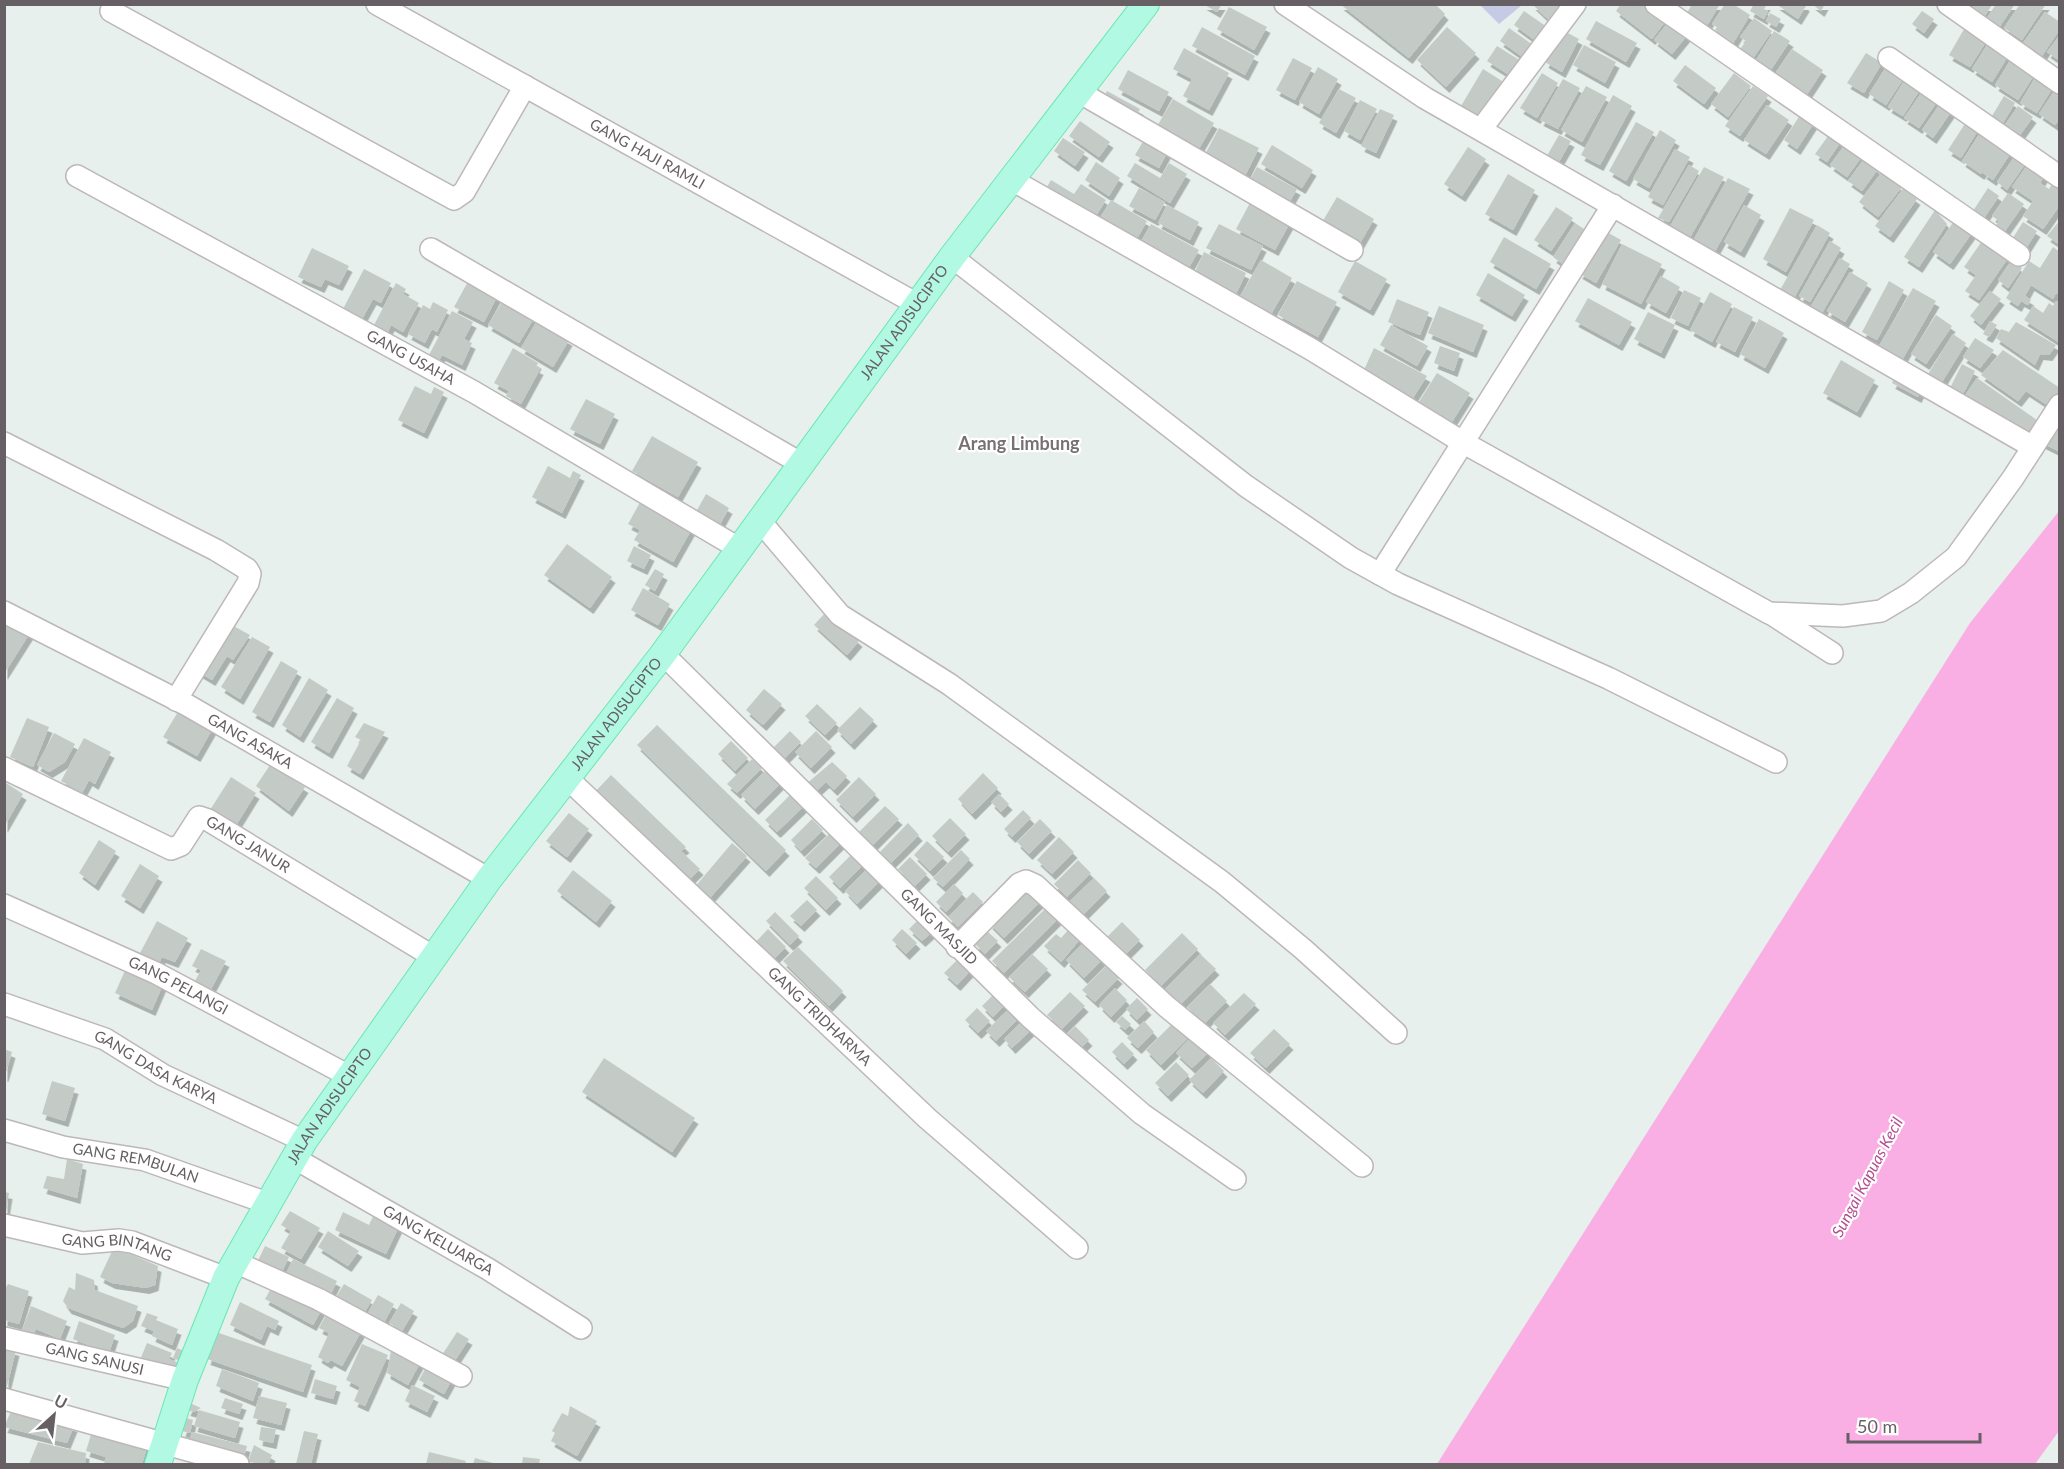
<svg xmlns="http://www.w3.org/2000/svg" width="2064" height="1469" font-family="Lato,sans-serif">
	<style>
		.green { fill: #c6cbe5 }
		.water { fill: #f9aee4 }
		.building { fill: #c4cbc7; filter: url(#shadow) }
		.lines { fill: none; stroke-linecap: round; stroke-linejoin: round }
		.minor-casing { stroke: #bdb7ba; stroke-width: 24 }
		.major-casing { stroke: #68e8b0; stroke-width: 28 }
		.minor { stroke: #fff; stroke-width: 21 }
		.major { stroke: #b2f9e3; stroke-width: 26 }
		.labels { text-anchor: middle; stroke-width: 4.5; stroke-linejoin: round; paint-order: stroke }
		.street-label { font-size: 15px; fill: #665f63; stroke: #fff }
		.water-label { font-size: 16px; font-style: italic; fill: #b34e8f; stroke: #fff }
		.quarter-label { font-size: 18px; font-weight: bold; fill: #787075; stroke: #fff }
	</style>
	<defs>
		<filter id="shadow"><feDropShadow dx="3.5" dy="6" stdDeviation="0" flood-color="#0004"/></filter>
	</defs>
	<rect width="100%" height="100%" fill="#e7f0ec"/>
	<path class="green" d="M1480,5H1522L1499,24Z"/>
	<path class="water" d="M2059,511V1431L2035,1464H1437L1970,623Z"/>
	<path class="building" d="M1203,4H1222L1217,12Z
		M1340,4H1435L1445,14L1409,58Z
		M1532,4H1558L1564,11L1552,23Z
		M1621,4H1648L1667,19L1652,39L1616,11Z
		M1692,4H1720L1705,29L1685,17Z
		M1725,4H1733L1750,15L1729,50L1711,39L1718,28L1712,24Z
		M1754,4H1767L1764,9L1768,11L1764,19L1750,11Z
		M1776,4H1805L1806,6L1798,19Z
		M1812,4H1825L1821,11Z
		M1996,4H2015L1998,29L1985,21Z
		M2020,4H2046L2022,40L2004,28Z
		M1966,5H1992L1984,17Z
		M1229,7L1267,27L1254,50L1217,29Z
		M1524,11L1547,27L1536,41L1514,25Z
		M1922,11L1934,19L1924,33L1912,24Z
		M2045,12L2060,22V29L2042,56L2023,43Z
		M1770,13L1781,19L1776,27L1766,21Z
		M1754,18L1772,31L1749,64L1736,55L1746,41L1740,37Z
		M1671,19L1689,33L1672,54L1654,40Z
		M1596,21L1637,43L1626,62L1586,39Z
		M1967,24L1989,37L1970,67L1949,55Z
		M1202,27L1255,56L1245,75L1192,46Z
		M1447,27L1476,53L1446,87L1417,60Z
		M1509,28L1533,45L1524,58L1500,41Z
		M1562,30L1579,39L1562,72L1545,62Z
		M1774,31L1790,41L1768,74L1753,65Z
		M2060,35V61L2047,52Z
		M1990,40L2010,53L1992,82L1972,69Z
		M1584,45L1616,62L1605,83L1573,65Z
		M1497,46L1521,61L1511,76L1487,61Z
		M1184,48L1229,73L1209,110L1183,96L1192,79L1173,69Z
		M1792,49L1823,70L1804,99L1772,78Z
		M1866,53L1882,63L1864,93L1847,83Z
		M2013,56L2037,71L2018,100L1995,85Z
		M1293,58L1312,68L1295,100L1276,90Z
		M1888,64L1906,75L1886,105L1869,94Z
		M1685,65L1716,88L1704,104L1673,81Z
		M1318,67L1338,79L1319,114L1299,102Z
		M1483,69L1502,81L1480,117L1461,106Z
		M1128,70L1169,92L1159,111L1118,89Z
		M1542,73L1558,83L1537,118L1520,108Z
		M1734,73L1751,86L1728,117L1711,104Z
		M2038,73L2055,84L2037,113L2020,103Z
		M1908,75L1923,85L1903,116L1888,107Z
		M1563,79L1580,88L1558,129L1540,120Z
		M1586,86L1607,97L1582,142L1561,130Z
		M1753,86L1768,96L1740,136L1725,126Z
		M2057,87L2060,118L2055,125L2039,114Z
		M1339,89L1356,98L1336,133L1319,123Z
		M1924,89L1939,99L1919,128L1904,118Z
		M1107,91L1140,109L1135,118L1103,99Z
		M1613,95L1632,106L1600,165L1581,155Z
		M2004,96L2015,103L2000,128L1989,121Z
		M1173,99L1214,123L1197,152L1156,128Z
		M1360,100L1377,109L1360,140L1344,131Z
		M1942,101L1953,109L1933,138L1922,130Z
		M1767,105L1789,120L1766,154L1744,140Z
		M2018,106L2033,117L2015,142L2000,132Z
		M1380,109L1394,115L1376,153L1361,146Z
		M1802,112L1815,121L1797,149L1784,140Z
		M1968,119L1980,127L1961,158L1948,150Z
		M1080,121L1110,142L1099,157L1069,136Z
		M1636,122L1654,132L1626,181L1609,171Z
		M1219,128L1259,148L1243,180L1202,160Z
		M1660,130L1676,140L1649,188L1633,179Z
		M1982,130L2002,143L1981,174L1962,161Z
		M1831,132L1842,140L1827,162L1815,154Z
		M1559,135L1571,141L1556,167L1545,159Z
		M1063,138L1085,152L1075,166L1054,151Z
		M1145,138L1168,151L1159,168L1135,155Z
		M1846,143L1863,155L1847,177L1830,165Z
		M2002,144L2012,151L1993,180L1983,173Z
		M1272,145L1313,170L1302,188L1261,164Z
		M1468,147L1486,159L1462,196L1444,184Z
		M1675,149L1690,157L1663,205L1648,197Z
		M2017,153L2028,160L2007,190L1997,182Z
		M1864,159L1878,169L1862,191L1848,181Z
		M1096,162L1120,178L1109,196L1085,180Z
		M1135,163L1160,178L1169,163L1187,174L1170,203L1127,176Z
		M2028,164L2045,175L2040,183L2049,189L2052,184L2060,185V205L2043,229L2023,216L2033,201L2012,187Z
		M1689,165L1699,171L1669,222L1658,218Z
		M1257,167L1297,189L1288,205L1248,183Z
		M1704,167L1724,177L1688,241L1668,230Z
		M1882,172L1902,187L1878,217L1859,202Z
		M1508,174L1535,190L1513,230L1485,214Z
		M1728,178L1750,189L1714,253L1693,241Z
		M1051,180L1074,194L1081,184L1106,200L1092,222L1044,192Z
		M1139,188L1165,202L1155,220L1129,206Z
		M1988,188L1999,196L1982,221L1971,214Z
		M1903,189L1917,199L1890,237L1875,226Z
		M2008,193L2024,204L2000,238L1991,232L1999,221L1992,216Z
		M1337,197L1374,219L1359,245L1321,224Z
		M1252,199L1291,221L1275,250L1236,229Z
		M1111,200L1147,221L1134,244L1097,223Z
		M1167,205L1199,222L1190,240L1158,223Z
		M1744,205L1761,215L1741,252L1724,242Z
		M1556,207L1573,218L1551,251L1534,240Z
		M1790,208L1814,220L1786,272L1763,259Z
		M1935,210L1947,224L1919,267L1904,257Z
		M1956,218L1974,230L1950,264L1933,252Z
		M2060,220V245L2047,236Z
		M2023,222L2037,231L2025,250L2011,241Z
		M1575,223L1590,233L1568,268L1553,257Z
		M1151,224L1199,250L1187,271L1139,245Z
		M1219,224L1263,246L1251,270L1206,248Z
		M1817,225L1830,233L1794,298L1780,290Z
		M1605,231L1621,240L1596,283L1579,273Z
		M1504,237L1551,264L1536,289L1490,262Z
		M1830,241L1841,248L1810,302L1799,296Z
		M1982,241L2008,258L1979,300L1965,291L1976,275L1964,267Z
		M1622,244L1662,264L1641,304L1602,284Z
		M2053,247L2060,252V295L2056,293L2053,299L2031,285L2025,296L2031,300L2028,305L2021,301L2018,306L2006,298L2029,261L2040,268Z
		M312,248L349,266L339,285L325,279L321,287L298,277Z
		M1204,252L1246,273L1236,294L1194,274Z
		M1840,258L1850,264L1822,313L1811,306Z
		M1261,260L1292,278L1270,316L1239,298Z
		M1355,261L1387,279L1370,310L1338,292Z
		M2011,261L2022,268L2008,288L1998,280Z
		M364,269L391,283L381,303L373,299L362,319L343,309Z
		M1850,272L1868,283L1845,322L1827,311Z
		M1488,273L1525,295L1512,316L1476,295Z
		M1661,276L1680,287L1666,313L1646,302Z
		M470,278L499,293L484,322L454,307Z
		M1297,281L1337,302L1318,337L1278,315Z
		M1889,281L1904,290L1877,340L1862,332Z
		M396,283L406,289L403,294L419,303L403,332L391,325L387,334L373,327Z
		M1913,288L1936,301L1902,360L1879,346Z
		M1684,290L1701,298L1688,326L1671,318Z
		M1990,291L2001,299L1981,325L1970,316Z
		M1710,292L1732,304L1712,342L1690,330Z
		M1588,298L1632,322L1619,345L1575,321Z
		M1397,299L1429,312L1420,335L1388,322Z
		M503,300L534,318L519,343L488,325Z
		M2056,301L2060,303V343L2024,320L2033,306L2043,313L2049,303L2053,306Z
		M433,302L448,310L437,332L432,329L425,343L408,334L423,305L430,309Z
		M1439,306L1484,325L1473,352L1428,333Z
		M1734,307L1753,317L1735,352L1716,342Z
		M452,311L473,322L464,339L472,343L462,365L442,355L438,362L428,357Z
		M1648,312L1675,325L1661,353L1634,339Z
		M1936,315L1952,326L1926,364L1911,354Z
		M1759,319L1784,333L1765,368L1740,354Z
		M537,321L569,340L553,367L521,348Z
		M1990,321L1997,325L1989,337L1983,334Z
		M2016,322L2056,345L2049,355L2040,354L2035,365L1996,338L2001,329L2009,332Z
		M1391,325L1428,346L1417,366L1380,345Z
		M1953,334L1966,343L1942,382L1928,374Z
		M1975,338L1994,350L1980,368L1963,357Z
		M1440,346L1460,353L1454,371L1434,363Z
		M513,348L538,363L536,367L540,369L521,404L506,396L509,391L494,383Z
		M1374,348L1427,376L1411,401L1363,372Z
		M2003,350L2060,388V398L2052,408L2026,391L2018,401L1981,375Z
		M1841,360L1875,380L1857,412L1823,393Z
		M1962,364L1975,371L1963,394L1950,388Z
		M1437,373L1470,393L1450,425L1417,405Z
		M1897,373L1923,387L1918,397L1892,383Z
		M1977,378L2041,423L2031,438L1964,397Z
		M415,386L431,394L434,387L444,392L424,433L398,420Z
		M586,399L615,414L600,444L570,429Z
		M2052,427L2060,432V452L2040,442Z
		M652,436L698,462L678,497L632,471Z
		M548,466L570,478L573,471L581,475L562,513L532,497Z
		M706,494L729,508L719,526L696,512Z
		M643,497L694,525L673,562L634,540L640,530L628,524Z
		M567,544L612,577L590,608L544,575Z
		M634,546L651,555L644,569L627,561Z
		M655,569L664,574L655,591L645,585Z
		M643,588L670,604L658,625L631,610Z
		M826,612L859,641L847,655L814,625Z
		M4,617L30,633L4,674Z
		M228,623L250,635L233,660L227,656L212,680L197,671Z
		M252,637L270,647L240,699L221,687Z
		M281,661L298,671L270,722L252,712Z
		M309,678L328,690L300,737L282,725Z
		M764,689L782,704L763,725L746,710Z
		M337,698L354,708L329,753L311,742Z
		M817,704L837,723L825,735L805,716Z
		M860,707L874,720L851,744L837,730Z
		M179,710L213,728L197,756L163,737Z
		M27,718L49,727L33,767L10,757Z
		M364,723L385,732L360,774L347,766L361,740L355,737Z
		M657,725L786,850L766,871L637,745Z
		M790,731L801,742L783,760L772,749Z
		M816,731L832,747L811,768L795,752Z
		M54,733L75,744L65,762L49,772L37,765Z
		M84,738L111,752L95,784L89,780L82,793L61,781Z
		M731,741L748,758L735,771L718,754Z
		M752,759L762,768L737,793L727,784Z
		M832,762L847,776L834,790L826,782L814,793L805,785Z
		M270,765L305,787L289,811L256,786Z
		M768,768L782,782L755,809L741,795Z
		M983,773L998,788L972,814L958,799Z
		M611,775L686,847L681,851L700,869L688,881L592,795Z
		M231,777L256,793L235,827L210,810Z
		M859,777L876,794L853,817L836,800Z
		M6,783L23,794L4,827V785Z
		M791,794L804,806L777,832L765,820Z
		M999,794L1009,804L1001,812L991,802Z
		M885,806L899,819L872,846L859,832Z
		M1023,810L1031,818L1012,837L1004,829Z
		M569,813L589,829L567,857L546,841Z
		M950,818L966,834L948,852L932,836Z
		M812,819L823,830L801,851L791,840Z
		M1040,819L1052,831L1029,854L1017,842Z
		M908,823L919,835L891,863L880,852Z
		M830,833L841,843L816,868L805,858Z
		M1059,837L1074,852L1052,874L1037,860Z
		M99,840L116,851L95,885L79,873Z
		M927,841L944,857L930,871L914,855Z
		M732,843L747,856L708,900L694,888Z
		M961,850L970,859L943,887L933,878Z
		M853,853L864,864L840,888L829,877Z
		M910,857L927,874L915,886L898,869Z
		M1078,860L1091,873L1067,897L1054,884Z
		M140,864L159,876L140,908L121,896Z
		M868,868L881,880L857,904L845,891Z
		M573,870L612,901L596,922L557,891Z
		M816,876L838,898L826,910L804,888Z
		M1094,878L1107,891L1083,915L1069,902Z
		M954,884L963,893L946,912L936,902Z
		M1028,884L1043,899L1004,938L989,923Z
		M973,892L983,902L958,927L948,917Z
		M807,900L817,910L801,926L790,916Z
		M1047,907L1059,918L1004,973L992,961Z
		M775,912L799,936L790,945L766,921Z
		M920,918L933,931L922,941L909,929Z
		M157,921L188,938L175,962L162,957L159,963L140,953Z
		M1122,922L1140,940L1121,959L1103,941Z
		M1070,928L1081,938L1061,962L1044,946L1056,934L1061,938Z
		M768,929L786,947L771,962L753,945Z
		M902,929L917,943L906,954L892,940Z
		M988,932L998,941L985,954L975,944Z
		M1182,933L1198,949L1161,986L1145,970Z
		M1085,941L1103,959L1084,978L1066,960Z
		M798,947L843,991L829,1006L783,961Z
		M201,949L226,961L211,989L195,981L201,970L192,966Z
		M1032,954L1048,969L1025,992L1009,977Z
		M1200,954L1216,969L1180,1005L1164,990Z
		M959,958L971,970L957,985L944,973Z
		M128,964L164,982L152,1010L115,993Z
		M1106,966L1119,978L1095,1002L1082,990Z
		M1210,984L1227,1001L1204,1024L1187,1007Z
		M1115,988L1127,1000L1111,1017L1099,1005Z
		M1070,992L1085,1006L1062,1029L1047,1015Z
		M1244,993L1256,1004L1225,1035L1213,1023Z
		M994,994L1005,1005L993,1017L982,1006Z
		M1137,998L1148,1009L1137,1020L1126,1009Z
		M1011,1007L1021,1016L996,1041L986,1031Z
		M977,1008L990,1021L978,1033L965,1020Z
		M1122,1016L1131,1024L1125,1030L1116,1022Z
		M1022,1021L1031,1030L1012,1048L1004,1039Z
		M1144,1021L1154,1032L1138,1048L1127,1038Z
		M1175,1021L1190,1036L1161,1065L1146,1050Z
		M1075,1026L1089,1040L1081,1048L1067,1034Z
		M1274,1029L1290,1044L1266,1068L1250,1053Z
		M1195,1033L1211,1050L1192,1068L1176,1053Z
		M1122,1042L1134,1054L1124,1064L1112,1052Z
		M4,1049L12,1052L5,1076H4Z
		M604,1058L695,1118L672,1152L582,1092Z
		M1211,1058L1224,1071L1203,1093L1189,1080Z
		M1176,1062L1189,1075L1168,1096L1155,1083Z
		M52,1081L75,1088L65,1121L42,1114Z
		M67,1159L83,1164L77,1198L43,1188L47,1176L64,1179Z
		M4,1192L9,1193L6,1212L4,1211Z
		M290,1211L320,1228L301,1259L281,1248L291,1231L281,1225Z
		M343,1212L369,1225L375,1212L400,1224L386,1254L335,1230Z
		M328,1231L359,1251L348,1266L318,1247Z
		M265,1246L289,1257L278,1280L254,1269Z
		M114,1247L158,1266L155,1285L146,1288L112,1283L100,1277Z
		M293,1259L337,1281L328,1300L284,1278Z
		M76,1273L94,1280L95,1290L138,1306L133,1321L123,1328L68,1308L63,1301L69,1287L75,1290Z
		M275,1281L323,1307L313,1325L265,1299Z
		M8,1284L29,1291L19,1324L4,1320V1291Z
		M344,1284L372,1300L361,1318L333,1302Z
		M378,1295L394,1304L381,1328L365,1318Z
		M240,1302L279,1321L275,1330L267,1326L261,1340L230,1325Z
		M401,1303L414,1311L402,1331L389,1323Z
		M31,1306L67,1321L60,1339L36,1329L33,1335L22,1330Z
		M328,1311L362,1330L342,1366L331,1360L328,1363L318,1357L329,1333L319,1328Z
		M147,1313L158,1317L156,1320L178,1329L172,1345L152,1336L154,1331L141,1326Z
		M79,1321L115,1335L109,1353L73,1339Z
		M216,1332L312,1365L303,1392L207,1359Z
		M457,1332L469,1339L454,1362L442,1355Z
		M147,1343L172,1353L169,1359L181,1364L175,1380L138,1365Z
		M362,1344L388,1355L365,1406L354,1401L360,1387L346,1380Z
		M392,1345L421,1361L408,1385L387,1373Z
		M5,1347L16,1350L5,1394Z
		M177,1348L184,1351L180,1361L173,1358Z
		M430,1360L455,1374L444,1394L419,1380Z
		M222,1369L259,1383L253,1401L216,1386Z
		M315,1379L337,1386L333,1399L311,1393Z
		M412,1385L435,1396L427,1412L405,1401Z
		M259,1396L287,1403L281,1425L253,1418Z
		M225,1398L243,1404L239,1414L221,1408Z
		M190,1403L201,1408L194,1412L187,1410Z
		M570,1406L597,1421L577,1456L551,1441L555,1433L552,1431L562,1413L568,1416Z
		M12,1409L74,1426L67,1443L4,1427Z
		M199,1410L240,1422L235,1438L194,1426Z
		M186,1418L193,1420L190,1433L182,1431Z
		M261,1427L276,1429L273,1443L259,1440Z
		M93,1428L148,1444L142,1464H104L106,1457L86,1451Z
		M304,1431L318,1434L311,1464H296Z
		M192,1432L247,1446L243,1460L188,1446Z
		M38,1442L86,1453L85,1464H29Z
		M254,1445L272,1455L268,1464L248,1462Z
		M429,1452L466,1461L465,1464H426Z
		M523,1457L540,1459L539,1464H522Z
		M475,1458L497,1464H473Z"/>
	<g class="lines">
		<defs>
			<g id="minor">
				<path id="s1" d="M377,4L917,304"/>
				<path d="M1285,4L1425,98L2033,447"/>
				<path d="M1656,4L2019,255"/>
				<path d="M1948,4L2060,83"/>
				<path d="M111,11L454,199L464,192L525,86"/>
				<path d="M1889,58L2060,177"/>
				<path d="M1079,92L1352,250"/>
				<path d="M1482,128L1575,4"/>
				<path id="s2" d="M77,176L474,392L740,549"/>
				<path d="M1012,180L1309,348L1464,443L1769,613L1843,616L1881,611L1911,593L1956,557L2013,478L2060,405"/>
				<path d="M431,249L802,464"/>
				<path d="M952,257L1246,486L1351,558L1398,584L1608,678L1776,762"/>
				<path d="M4,443L216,550L247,569L250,574L248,583L176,700"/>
				<path d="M760,521L840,615L949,684L1222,882L1303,949L1396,1033"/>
				<path d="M1380,574L1613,205"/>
				<path id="s3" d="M4,612L187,705L489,879"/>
				<path d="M1770,613L1832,653"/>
				<path id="s4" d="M663,654L1031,1018L1142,1114L1235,1179"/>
				<path id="s5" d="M4,768L171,849L181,845L199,817L208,820L432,956"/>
				<path id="s6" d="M568,779L928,1119L1077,1248"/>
				<path id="s7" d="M4,905L156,973L349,1076"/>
				<path d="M957,947L1019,884L1026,881L1035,885L1167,1007L1362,1166"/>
				<path id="s8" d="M4,1004L105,1039L163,1075L304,1141"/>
				<path id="s9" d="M4,1130L63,1147L145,1160L267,1203"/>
				<path id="s10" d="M294,1158L488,1269L581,1328"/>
				<path id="s11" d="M4,1225L82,1243L119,1240L132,1242L226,1278"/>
				<path d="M235,1262L318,1299L461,1376"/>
				<path id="s12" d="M4,1338L185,1380"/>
				<path d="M4,1399L238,1464"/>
			</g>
			<g id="major">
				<path id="s13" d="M158,1464L185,1380L226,1278L304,1141L489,879L663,654L952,257L1146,4"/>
			</g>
		</defs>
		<use href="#minor" class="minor-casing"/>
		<use href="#major" class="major-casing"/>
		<use href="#minor" class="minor"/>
		<use href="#major" class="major"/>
	</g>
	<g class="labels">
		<g class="street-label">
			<text dy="5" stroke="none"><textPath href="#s1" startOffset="309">GANG HAJI RAMLI</textPath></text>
			<text dy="5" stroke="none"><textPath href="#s13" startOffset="1371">JALAN ADISUCIPTO</textPath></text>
			<text dy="5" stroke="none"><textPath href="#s2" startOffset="380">GANG USAHA</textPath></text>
			<text dy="5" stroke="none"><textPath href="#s13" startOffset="885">JALAN ADISUCIPTO</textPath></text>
			<text dy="5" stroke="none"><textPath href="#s3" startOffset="278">GANG ASAKA</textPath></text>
			<text dy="5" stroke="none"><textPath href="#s5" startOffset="286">GANG JANUR</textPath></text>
			<text dy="5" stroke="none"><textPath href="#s4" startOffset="388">GANG MASJID</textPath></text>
			<text dy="5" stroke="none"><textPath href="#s7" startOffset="192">GANG PELANGI</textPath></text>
			<text dy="5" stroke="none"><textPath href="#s6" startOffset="346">GANG TRIDHARMA</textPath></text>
			<text dy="5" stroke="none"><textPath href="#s8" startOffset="165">GANG DASA KARYA</textPath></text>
			<text dy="5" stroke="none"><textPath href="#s13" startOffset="399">JALAN ADISUCIPTO</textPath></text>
			<text dy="5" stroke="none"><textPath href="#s9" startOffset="136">GANG REMBULAN</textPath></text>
			<text dy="5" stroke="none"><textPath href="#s10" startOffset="166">GANG KELUARGA</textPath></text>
			<text dy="5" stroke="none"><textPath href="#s11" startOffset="116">GANG BINTANG</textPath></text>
			<text dy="5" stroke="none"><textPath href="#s12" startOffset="93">GANG SANUSI</textPath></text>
		</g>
		<g class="water-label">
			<text transform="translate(1867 1177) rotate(-62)" y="6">Sungai Kapuas Kecil</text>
		</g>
		<g class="quarter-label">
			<text x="1019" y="450">Arang Limbung</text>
		</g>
	</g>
	<rect width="2064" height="1469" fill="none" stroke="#665f63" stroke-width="12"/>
	<g transform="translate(54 1415) rotate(27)" stroke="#ffffff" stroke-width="4.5" paint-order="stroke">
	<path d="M0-4.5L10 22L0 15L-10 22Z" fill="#665f63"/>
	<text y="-9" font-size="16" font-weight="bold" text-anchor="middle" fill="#665f63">U</text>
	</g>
	<path d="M1848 1433v9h132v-9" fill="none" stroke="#665f63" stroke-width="3"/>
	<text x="1857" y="1433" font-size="18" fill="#665f63" stroke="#ffffff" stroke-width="4.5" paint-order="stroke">50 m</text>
</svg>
